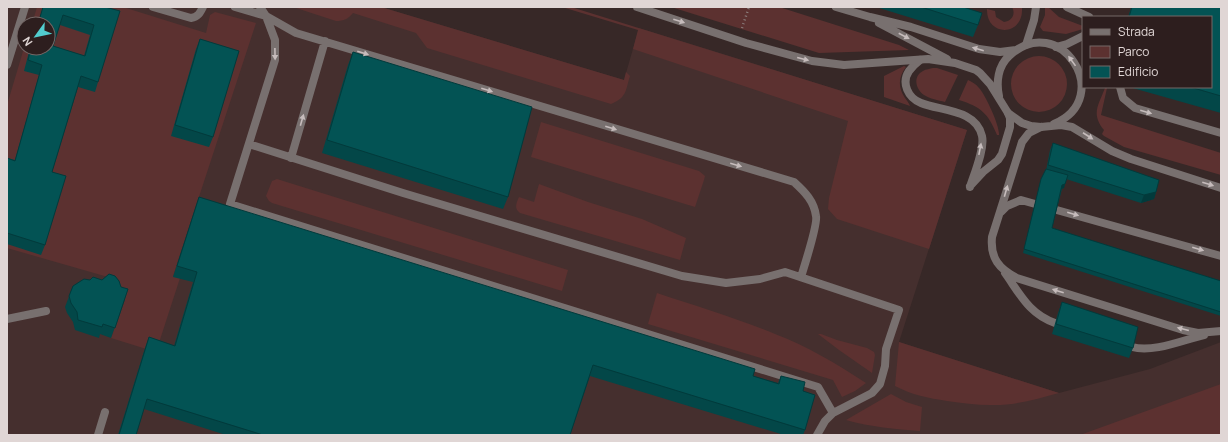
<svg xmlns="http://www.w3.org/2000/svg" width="1228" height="442" font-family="Manrope,sans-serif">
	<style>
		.built { fill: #452f2e; fill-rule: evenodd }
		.green { fill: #5c3130 }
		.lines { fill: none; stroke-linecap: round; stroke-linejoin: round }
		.path { stroke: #8c807f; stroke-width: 2.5; stroke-dasharray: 1 3; stroke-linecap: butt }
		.service { stroke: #78706f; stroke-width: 8 }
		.minor { stroke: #78706f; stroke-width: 8 }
		.wall { fill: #034748; fill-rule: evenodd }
		.shaded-wall { fill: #023a3b }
		.building { fill: #035354; stroke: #023a3b; fill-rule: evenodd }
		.oneway { fill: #c6bcbc }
	</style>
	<rect width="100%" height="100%" fill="#372827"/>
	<path class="built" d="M7,7H381L624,80L639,28L967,130L899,342L1059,393L1150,369L1221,342V435H7ZM24,24H48V48H24Z"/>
	<path class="green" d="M37,7H123L206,33L210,15L215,12L256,23L173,276L180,278L156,352L111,338L125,300L108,277L7,248V105L24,48H48V24H32Z
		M293,7H381L624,80L626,72L630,76C625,92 627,97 611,104L427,48L416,33L353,13C348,19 344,21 336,21Z
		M562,7H571L967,130L929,249L837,219L828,209L829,198L848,121L633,49L638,30Z
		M671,7H779L899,45L909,50L819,53Z
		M1012,7H1022V9C1023,37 986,37 987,9L995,11L996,17L1004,22C1012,21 1016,14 1012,7Z
		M1045,7H1048L1059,17L1083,26V29L1066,34L1043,31L1040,27L1045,15Z
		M1011 84a28 28 0 1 1 56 0a28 28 0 1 1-56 0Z
		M904,66L906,67C898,77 898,88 905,98C907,101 909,103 910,106L884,97V76Z
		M933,68H937L958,75L945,102C938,100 930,99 924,95C915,89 913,76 923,71C926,69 930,69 933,68Z
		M968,80C972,82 976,84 979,88C985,94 1000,126 999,135H997C988,113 981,107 959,100Z
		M1105,88H1107L1101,115L1221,153V175L1124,147L1104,136L1102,134L1104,130C1091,114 1098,106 1105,88Z
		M541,122L699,171L705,176L704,180L695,207L531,157Z
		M277,179L568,270L562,291L272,203L269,201L266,196L272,181Z
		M539,184L588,202L642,219L686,238L680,260L520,213C514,208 516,204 519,197L534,202Z
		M657,293C696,306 736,318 775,334C807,346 837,364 866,383L855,391L842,397L833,380L648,324Z
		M818,334H821L837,340L867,348L874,352L875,355L872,373L839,350Z
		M899,342L1059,393C1037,399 1013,406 990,405C976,405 962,403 947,401C928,398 912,395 895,386Z
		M1221,384V435H1080Z
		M891,394L906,402L922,407L920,431C895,429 871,427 846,420Z"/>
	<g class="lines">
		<path class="path" d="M742,28L749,7"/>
		<path class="service" d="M153,7L191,18C198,17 200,13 203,7
			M235,7L266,16L296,33L794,182C805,192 814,201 816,216C818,224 804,267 801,277
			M260,7L266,16L275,40V60L230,204L818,387L833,413
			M1067,7L1089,17
			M1026,45L1034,20L1036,7
			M1056,47L1067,44L1083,36
			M920,60C916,63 912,67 909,71C901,83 908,98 921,103C940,111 976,109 982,136C985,149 974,174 970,187
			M7,65L25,7
			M1120,87L1123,98L1135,108L1221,133
			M1041,127L1029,133L1022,142L992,237C990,258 999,269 1017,278L1183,330L1198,333L1221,331
			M249,144L403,193L682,276L726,283L760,279L785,272L899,310L886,349L885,366L880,384L872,393L833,413L825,421L817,435
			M291,158L325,41
			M970,186L983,172L998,160L1002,154L1010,127V118L1008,113
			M1001,212L1007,206L1021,200L1221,256
			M1005,273C1020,294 1029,314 1055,323
			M7,319L46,311
			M1132,347C1153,353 1183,340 1204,335
			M98,435L105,412"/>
		<path class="minor" d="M637,7L746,43L812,61L844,65L928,59L955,63L976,70L980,73L990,84L1008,113L1022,123L1031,126L1041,127L1061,125L1072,127L1112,151L1131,159L1221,188
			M836,7L870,17L911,27L979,49L1000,52L1016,50
			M879,23L947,59
			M999,96C996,82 998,66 1009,56C1059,9 1117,97 1054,124"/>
	</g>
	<path class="wall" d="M43,7H105L98,82L95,92L78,87L52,172L45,245L41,255L7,244V158L15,160L39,75L24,71L30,48H48V24H38ZM60,25L90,35L84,56L53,46Z
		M876,7H963L978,25L973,37Z
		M1128,7H1221V113L1129,87H1211V17H1128L1131,8Z
		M200,39L213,137L209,147L171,136L196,49Z
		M353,52L508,197L503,209L322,153L348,65Z
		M1053,143L1156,192L1154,199L1141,203L1066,179L1064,188L1062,189L1052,228L1221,281V316L1023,253L1040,183L1046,171L1050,150Z
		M199,197L753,376L778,383L781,376L803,391L805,430L803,435H784L590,376L570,435H226L144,409L136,435H118L145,348L149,337L174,346L193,282L173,277Z
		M73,286L128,289L111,338L100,334L99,338L75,330L73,322L67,313L65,307Z
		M1062,302L1133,348L1129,358L1052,334L1058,313Z"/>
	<path class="shaded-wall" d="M1065,184L1064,188L1061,189L1062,185Z
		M1156,192L1154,199L1141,203L1144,195Z"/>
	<path class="building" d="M43,7H105L120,11L98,82L81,76L52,172L66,176L45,245L7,233V158L15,161L42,65L28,60L31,48H48V24H38ZM63,15L94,25L85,56L53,46Z
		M921,7H963L982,13L978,25Z
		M1132,7H1221V96L1190,87H1211V17H1129Z
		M200,39L239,51L213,137L175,125Z
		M353,52L532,107L508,197L327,140Z
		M1053,143L1159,180L1156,192L1144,195L1048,165Z
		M1046,169L1068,175L1065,184L1062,185L1052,228L1221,281V312L1024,249L1041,179Z
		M199,197L755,369L753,376L779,384L781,376L805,382L803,391L815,395L805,430L593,365L570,435H263L147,399L136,435H119L149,337L175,346L197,272L177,266Z
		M109,274L115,276L119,281L121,287L128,289L115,328L103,324L102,327L78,320L77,312L71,303L69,296L73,286L84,279L90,280L93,277L102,280Z
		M1062,302L1138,327L1133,348L1056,324Z"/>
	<defs><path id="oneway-solid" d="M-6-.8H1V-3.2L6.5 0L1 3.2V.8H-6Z"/></defs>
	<g class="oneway">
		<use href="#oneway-solid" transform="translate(679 21) rotate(18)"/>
		<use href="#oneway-solid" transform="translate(904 36) rotate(28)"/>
		<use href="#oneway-solid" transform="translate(978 49) rotate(-164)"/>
		<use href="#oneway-solid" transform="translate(363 53) rotate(17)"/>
		<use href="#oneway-solid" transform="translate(275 54) rotate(89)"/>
		<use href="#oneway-solid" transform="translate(803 59) rotate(14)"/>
		<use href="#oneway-solid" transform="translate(1072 61) rotate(-126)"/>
		<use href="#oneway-solid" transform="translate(487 90) rotate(17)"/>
		<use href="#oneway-solid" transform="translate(1146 112) rotate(16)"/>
		<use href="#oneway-solid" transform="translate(302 120) rotate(-74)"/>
		<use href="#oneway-solid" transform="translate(611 128) rotate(17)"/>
		<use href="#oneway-solid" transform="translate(1088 136) rotate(33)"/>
		<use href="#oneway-solid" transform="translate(980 149) rotate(-79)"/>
		<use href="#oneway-solid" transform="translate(736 165) rotate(16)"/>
		<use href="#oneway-solid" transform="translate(1208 184) rotate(17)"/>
		<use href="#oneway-solid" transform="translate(1006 191) rotate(-74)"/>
		<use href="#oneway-solid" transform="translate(1073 214) rotate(16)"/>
		<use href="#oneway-solid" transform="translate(1198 249) rotate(16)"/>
		<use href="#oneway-solid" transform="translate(1058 291) rotate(-163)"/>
		<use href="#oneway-solid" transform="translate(1183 329) rotate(-166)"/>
	</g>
	<rect width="1228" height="442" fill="none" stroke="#e0d6d5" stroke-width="16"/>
	<rect x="1082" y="16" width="130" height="72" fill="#2d1e1e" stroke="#756867"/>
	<rect x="1090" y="29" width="20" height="6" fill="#78706f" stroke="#756867"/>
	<text x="1118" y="36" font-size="12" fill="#e0d6d5">Strada</text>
	<rect x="1090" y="46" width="20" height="12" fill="#5c3130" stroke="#756867"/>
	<text x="1118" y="56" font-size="12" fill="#e0d6d5">Parco</text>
	<rect x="1090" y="66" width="20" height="12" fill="#035354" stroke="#756867"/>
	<text x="1118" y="76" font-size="12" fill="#e0d6d5">Edificio</text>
	<g transform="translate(36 36) rotate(237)"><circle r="19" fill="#2d1e1e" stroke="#756867"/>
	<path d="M0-3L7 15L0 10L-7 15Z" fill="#52cdcf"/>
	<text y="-6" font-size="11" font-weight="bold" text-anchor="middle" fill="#e0d6d5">N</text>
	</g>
</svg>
